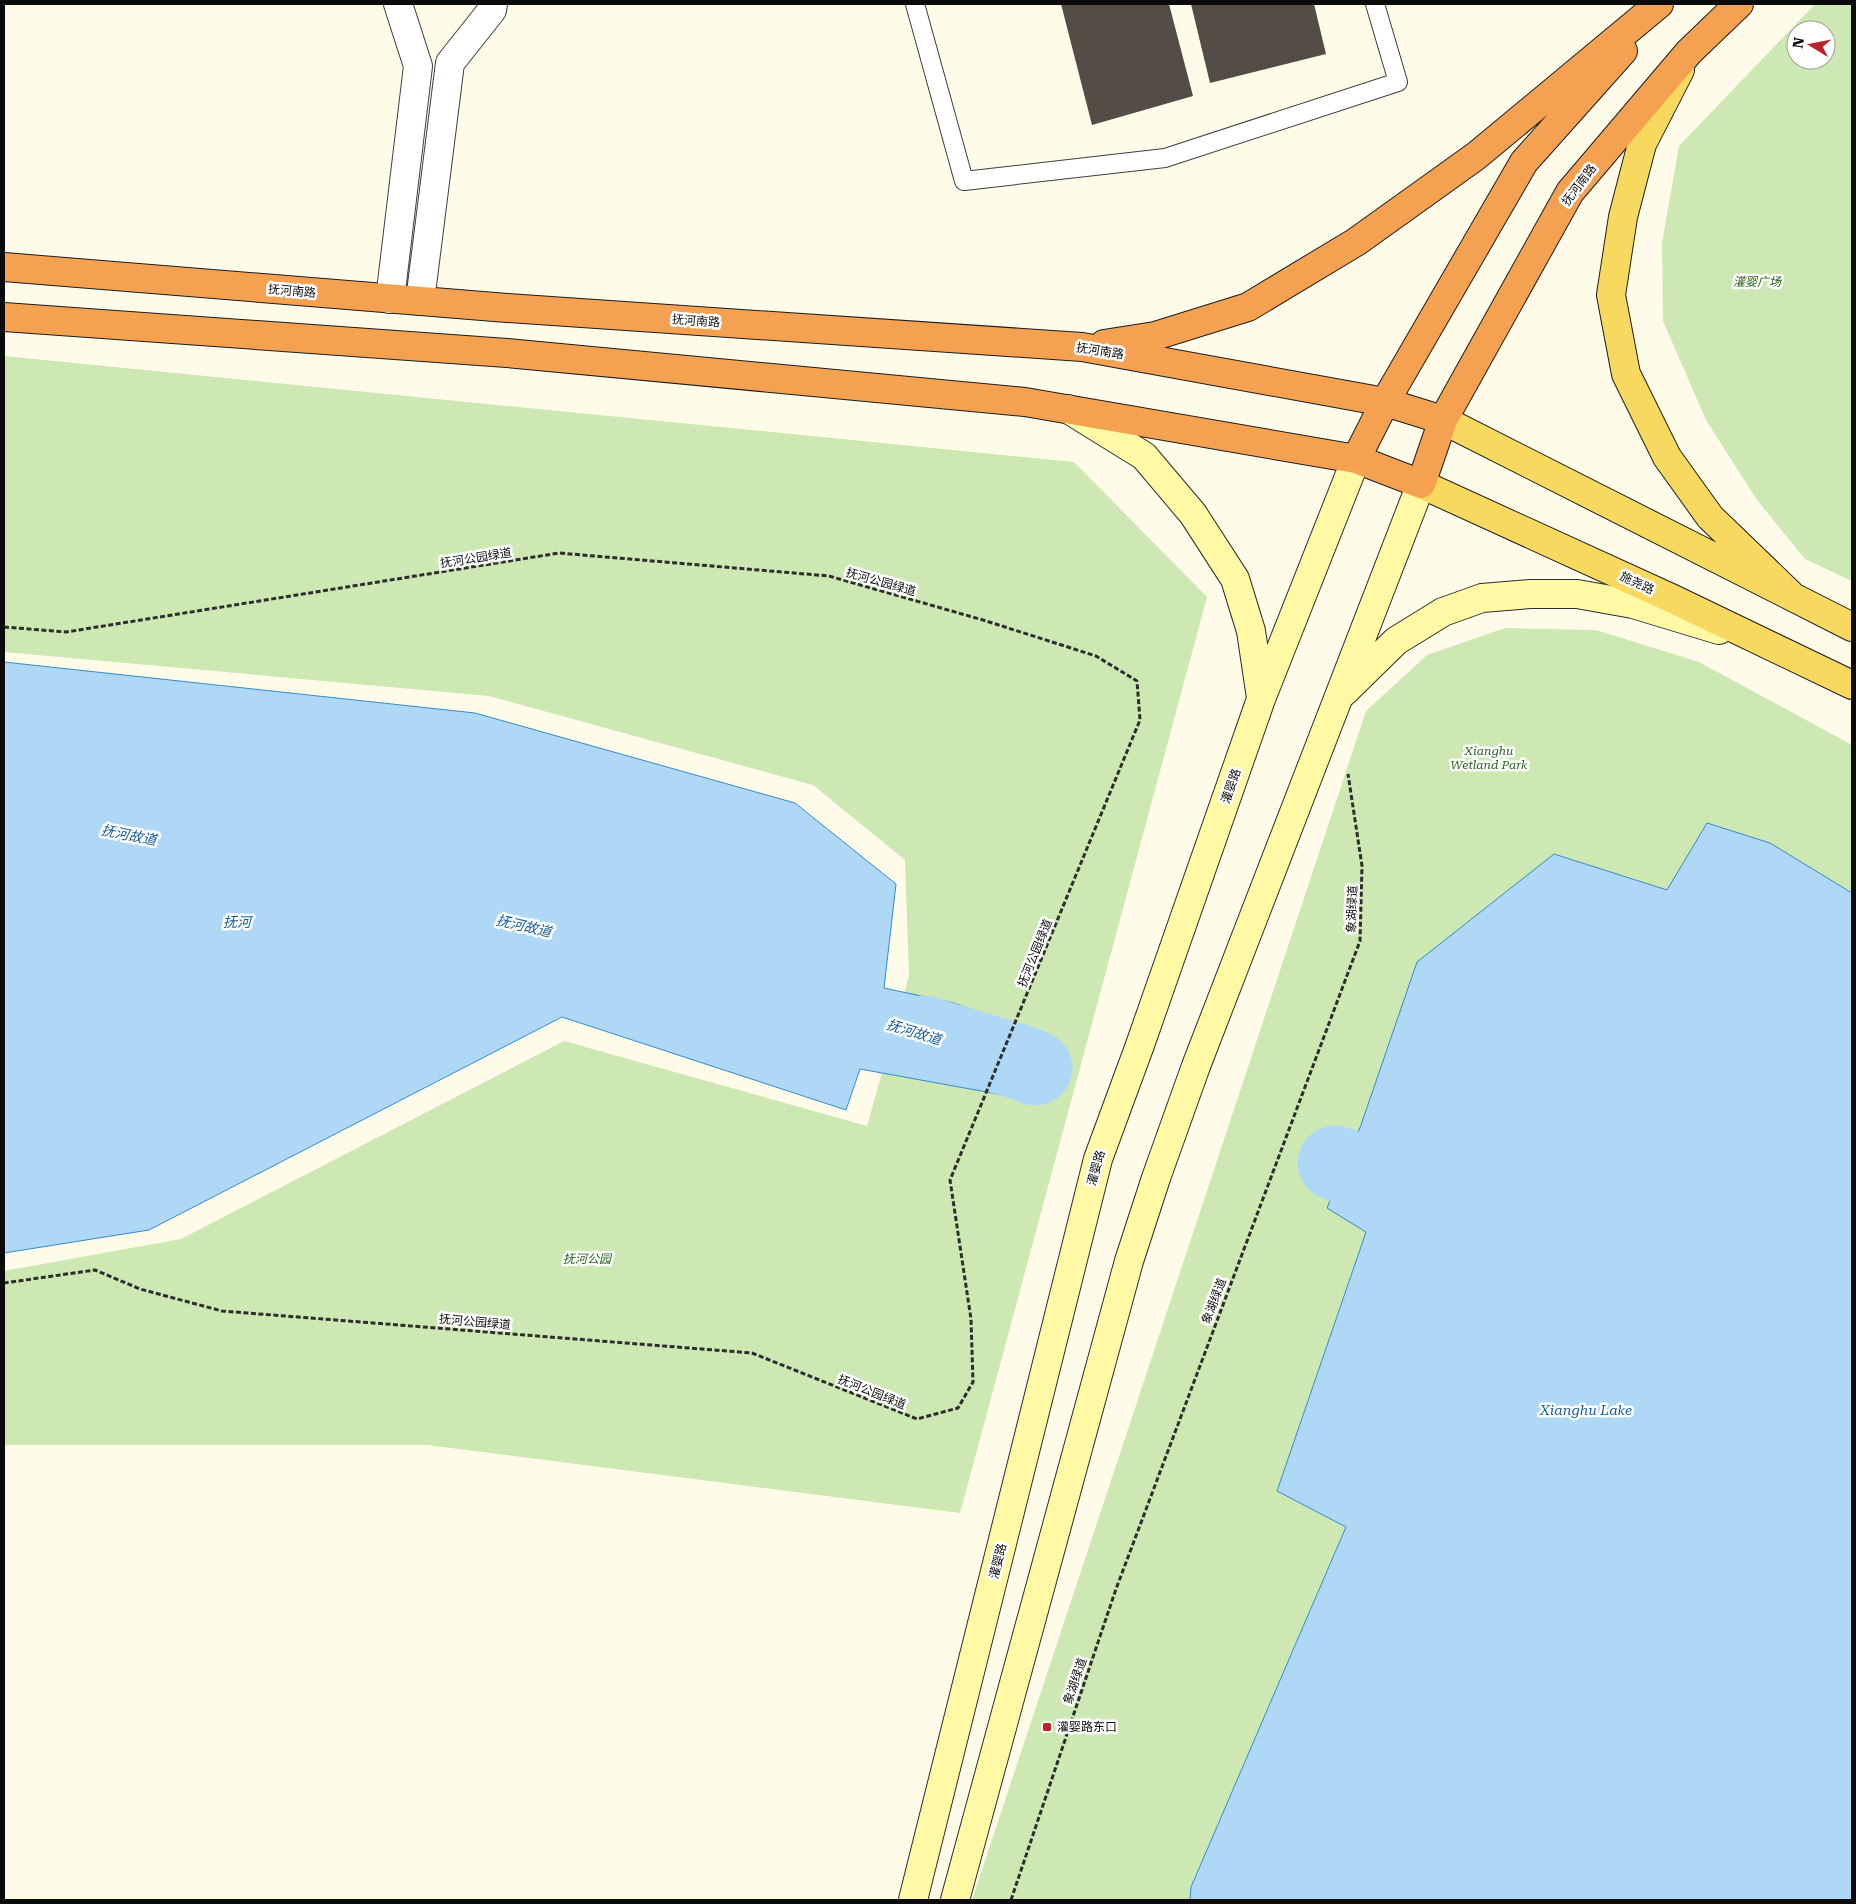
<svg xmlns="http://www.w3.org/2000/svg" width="1856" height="1904" font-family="'Roboto Serif','Noto Sans SC',serif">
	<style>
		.green { fill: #cde8b3; fill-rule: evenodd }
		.water { fill: #aed8f6; stroke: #358acc }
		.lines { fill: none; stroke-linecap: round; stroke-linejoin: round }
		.river { stroke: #aed8f6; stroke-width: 75 }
		.building { fill: #534c47 }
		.lane-casing { stroke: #3e3e3e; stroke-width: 20 }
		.street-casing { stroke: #3e3e3e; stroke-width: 30 }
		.secondary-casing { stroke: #2d2d2d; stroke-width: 30 }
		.primary-casing { stroke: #1c1c1c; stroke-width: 30 }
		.highway-casing { stroke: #1c1c1c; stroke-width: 30 }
		.path { stroke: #2d2d2d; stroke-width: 3; stroke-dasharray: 5 2.5; stroke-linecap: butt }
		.lane { stroke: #fff; stroke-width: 18 }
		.street { stroke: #fff; stroke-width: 28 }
		.secondary { stroke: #fff8a4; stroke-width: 28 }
		.primary { stroke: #f8d95f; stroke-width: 28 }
		.highway { stroke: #f4a251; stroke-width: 28 }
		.poi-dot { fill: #b92426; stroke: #fff; stroke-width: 2 }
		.labels { text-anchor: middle; stroke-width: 5; stroke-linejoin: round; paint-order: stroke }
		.street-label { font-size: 12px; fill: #0b0b0b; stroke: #fff }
		.park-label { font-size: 12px; font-style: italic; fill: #28611c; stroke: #fff }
		.poi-label { font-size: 12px; fill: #0b0b0b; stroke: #fff; text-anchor: start }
		.water-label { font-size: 14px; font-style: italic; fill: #165c9b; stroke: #fff }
	</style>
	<rect width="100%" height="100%" fill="#fffbe9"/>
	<path class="green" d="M1815,4H1852V581L1805,559L1757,500L1706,420L1663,321L1662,243L1679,146ZM1796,30H1826V60H1796Z
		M4,356L1074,462L1207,597L960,1513L427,1445H4V1271L181,1239L564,1041L867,1126L909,976L905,860L813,785L489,696L4,652Z
		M1505,628L1596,630L1699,662L1852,745V893L1770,843L1667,890L1554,854L1361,1125L1327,1208L1366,1231L1277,1491L1347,1526L1191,1887L1190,1900H972L1366,711L1427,655Z"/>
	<path class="water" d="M4,662L475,713L795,803L896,884L884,988L954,1003L1037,1033L1009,1096L860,1069L846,1110L562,1017L149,1230L4,1253Z
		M1707,823L1770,843L1852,893V1900H1190L1191,1887L1346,1527L1277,1491L1366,1232L1327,1208L1361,1125L1417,962L1554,854L1667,890Z"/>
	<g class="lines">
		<path class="river" d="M923,1033L1023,1063L1035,1068
			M1335,1163L1344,1166"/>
	</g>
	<path class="building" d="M1061,4H1169L1193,96L1092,125Z
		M1191,4H1314L1326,54L1210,83Z"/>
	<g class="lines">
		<defs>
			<path id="lane" d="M915,4L964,181L1165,158L1398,82L1375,4"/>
			<path id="street" d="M390,299L418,66L398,4
				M420,301L450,63L492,10L493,4"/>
			<path id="secondary" d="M1068,409L1144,456L1193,514L1235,579L1251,631L1261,698
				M1344,692L1396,641L1443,612L1482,598L1530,594H1577L1633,604L1719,630
				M913,1900L1098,1159L1140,1045L1261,699L1356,459
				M955,1900L1129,1261L1156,1178L1196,1066L1421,484"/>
			<path id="primary" d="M1680,70L1642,144L1623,217L1611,295L1626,374L1667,457L1710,517L1791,595
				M1443,420L1852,627
				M1421,484L1673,599L1852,685"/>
			<path id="highway" d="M4,267L507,308L1082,347L1385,402L1443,420
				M4,317L507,353L1025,402L1356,459L1421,484L1443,420L1570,192L1689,52L1739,4
				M1104,344L1155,336L1248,307L1356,242L1476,156L1659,4
				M1356,459L1385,402L1524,162L1623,51"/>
		</defs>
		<use href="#lane" class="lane-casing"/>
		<use href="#street" class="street-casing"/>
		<use href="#secondary" class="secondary-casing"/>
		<use href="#primary" class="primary-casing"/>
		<use href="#highway" class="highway-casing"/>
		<path class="path" d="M4,627L66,632L559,553L829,576L983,620L1096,656L1137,681L1140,720L950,1180L971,1319L973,1382L958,1408L917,1419L752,1353L222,1311L140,1289L95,1270L4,1283
			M1011,1900L1116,1589L1360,941L1362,866L1348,774"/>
		<use href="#lane" class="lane"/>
		<use href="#street" class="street"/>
		<use href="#secondary" class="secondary"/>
		<use href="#primary" class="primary"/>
		<use href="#highway" class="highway"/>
	</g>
	<rect class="poi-dot" x="1042" y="1722" width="10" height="10" rx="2.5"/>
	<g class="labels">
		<g class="street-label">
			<text transform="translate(1579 185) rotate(-53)" y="4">抚河南路</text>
			<text transform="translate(292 291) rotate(5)" y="4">抚河南路</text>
			<text transform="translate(696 321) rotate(4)" y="4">抚河南路</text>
			<text transform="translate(1100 351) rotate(9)" y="4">抚河南路</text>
			<text transform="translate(476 558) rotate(-9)" y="4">抚河公园绿道</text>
			<text transform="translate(881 582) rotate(16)" y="4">抚河公园绿道</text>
			<text transform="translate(1637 583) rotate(25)" y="4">施尧路</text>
			<text transform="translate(1231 786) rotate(-71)" y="4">灌婴路</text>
			<text transform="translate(1352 909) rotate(-88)" y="4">象湖绿道</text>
			<text transform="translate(1035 953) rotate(-68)" y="4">抚河公园绿道</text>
			<text transform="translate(1096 1168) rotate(-74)" y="4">灌婴路</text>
			<text transform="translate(1214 1301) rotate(-69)" y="4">象湖绿道</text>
			<text transform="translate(475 1322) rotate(5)" y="4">抚河公园绿道</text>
			<text transform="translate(872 1392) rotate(22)" y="4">抚河公园绿道</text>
			<text transform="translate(998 1561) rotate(-76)" y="4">灌婴路</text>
			<text transform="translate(1075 1681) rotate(-71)" y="4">象湖绿道</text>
		</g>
		<g class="park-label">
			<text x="1757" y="286">灌婴广场</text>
			<text x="1489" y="755">Xianghu<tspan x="1489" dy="14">Wetland Park</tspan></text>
			<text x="587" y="1263">抚河公园</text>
		</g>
		<g class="poi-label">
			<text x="1057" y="1731">灌婴路东口</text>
		</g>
		<g class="water-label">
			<text transform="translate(129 835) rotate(11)" y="5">抚河故道</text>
			<text x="237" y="927">抚河</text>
			<text transform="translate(524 926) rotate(13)" y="5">抚河故道</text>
			<text transform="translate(914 1032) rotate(17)" y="5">抚河故道</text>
			<text x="1586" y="1415">Xianghu Lake</text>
		</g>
	</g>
	<rect width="1856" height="1904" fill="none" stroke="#0b0b0b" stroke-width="10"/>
	<g transform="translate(1811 45) rotate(280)"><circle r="24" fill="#ffffff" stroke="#9d9d9d"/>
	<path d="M0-4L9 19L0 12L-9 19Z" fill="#b92426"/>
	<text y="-8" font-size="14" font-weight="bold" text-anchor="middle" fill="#0b0b0b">N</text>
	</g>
</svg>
